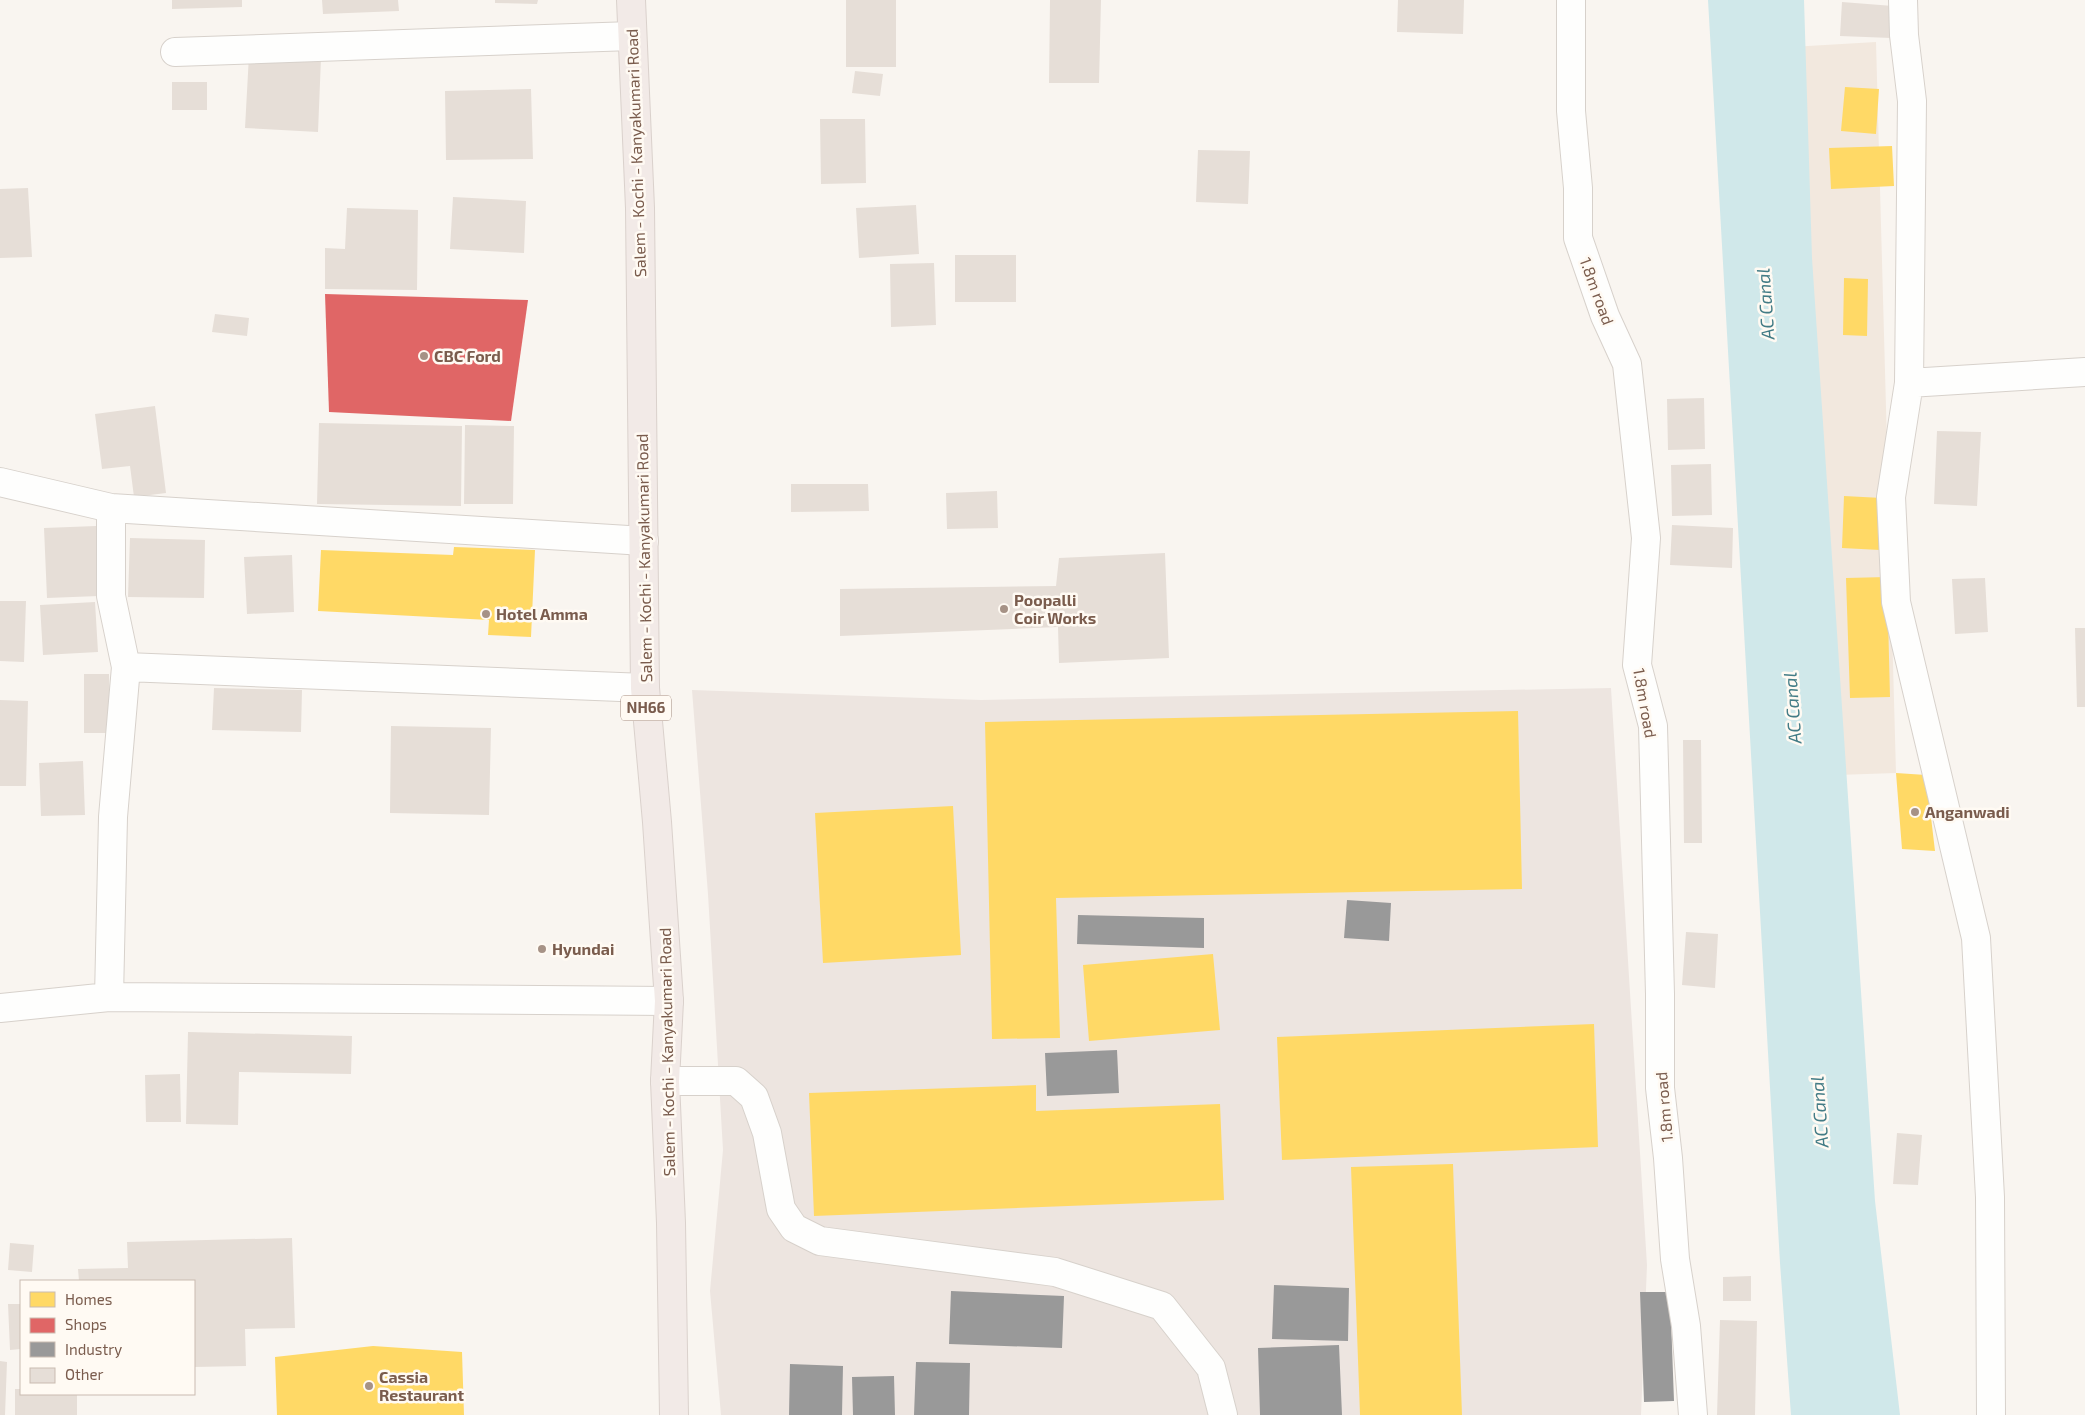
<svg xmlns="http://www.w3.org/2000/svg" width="2085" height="1415" font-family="'Exo 2',sans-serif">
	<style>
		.residential { fill: #f2e8de }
		.industrial { fill: #ede5e0 }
		.water { fill: #d0e8ea }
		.homes { fill: #ffd966 }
		.shops { fill: #e06666 }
		.industry { fill: #999 }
		.building { fill: #e6ded7 }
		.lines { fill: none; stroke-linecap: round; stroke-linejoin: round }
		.minor-casing { stroke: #d7d1cb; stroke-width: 30 }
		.highway-casing { stroke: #dad1cc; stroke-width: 30 }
		.minor { stroke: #fefefd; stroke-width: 28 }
		.highway { stroke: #f2eae7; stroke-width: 28 }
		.poi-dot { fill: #a69286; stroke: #fffaf3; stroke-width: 2 }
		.labels { text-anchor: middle; stroke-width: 5; stroke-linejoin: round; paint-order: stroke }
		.shield { fill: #fffaf3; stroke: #a28b7f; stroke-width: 1 }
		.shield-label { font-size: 15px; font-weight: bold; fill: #7a5c4d }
		.street-label { font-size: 16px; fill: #7a5c4d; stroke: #fffaf3 }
		.poi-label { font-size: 16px; font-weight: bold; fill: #7a5c4d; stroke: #fffaf3; text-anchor: start }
		.water-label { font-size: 18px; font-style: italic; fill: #437c86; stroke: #fffaf3 }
	</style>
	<rect width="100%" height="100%" fill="#f9f5f0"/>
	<path class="residential" d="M1876,42L1896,773L1808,776L1791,47Z"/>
	<path class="industrial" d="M1611,688L1647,1265L1641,1415H721L710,1291L723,1150L708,894L692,690L981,700Z"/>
	<path class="water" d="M1708,0H1804L1812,258L1875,1201L1900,1415H1791L1780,1263Z"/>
	<path class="homes" d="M1845,87L1879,89L1876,134L1841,131Z
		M1892,146L1894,186L1831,189L1829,148Z
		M1844,278L1868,279L1867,336L1843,335Z
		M1844,496L1882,498L1880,550L1842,548Z
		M454,547L535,550L531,637L488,635L489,620L318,611L321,550L453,555Z
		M1887,577L1890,697L1850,698L1846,578Z
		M1518,711L1522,889L1056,898L1060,1038L992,1039L985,722Z
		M1896,773L1926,775L1935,851L1902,849Z
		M953,806L961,955L823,963L815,813Z
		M1213,954L1220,1030L1089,1041L1083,965Z
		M1594,1024L1598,1147L1282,1160L1277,1037Z
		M1036,1085V1111L1220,1104L1224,1200L814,1216L809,1093Z
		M1453,1164L1462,1415H1360L1351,1167Z
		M373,1346L462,1352L464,1415H277L275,1357Z"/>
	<path class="shops" d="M325,294L528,300L511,421L329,412Z"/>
	<path class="industry" d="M1347,900L1391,903L1389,941L1344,938Z
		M1078,915L1204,918V948L1077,944Z
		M1117,1050L1119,1093L1047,1096L1045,1053Z
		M1274,1285L1349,1288L1348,1341L1272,1339Z
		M951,1291L1064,1296L1062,1348L949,1344Z
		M1640,1292H1670L1674,1401L1644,1402Z
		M1339,1345L1342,1415H1260L1258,1348Z
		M916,1362L970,1363L969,1415H914Z
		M790,1364L843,1366L842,1415H789Z
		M894,1376L895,1415H853L852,1377Z"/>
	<path class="building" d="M172,0H242V7L172,9Z
		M322,0H398L399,11L323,14Z
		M495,0H538L537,4L495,3Z
		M846,0H896V67H846Z
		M1050,0H1101L1099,83H1049Z
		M1398,0H1464L1463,34L1397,32Z
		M1842,2L1893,6L1891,38L1840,36Z
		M249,55L321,58L318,132L245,128Z
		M855,71L883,74L880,96L852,93Z
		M172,82H207V110H172Z
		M531,89L533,159L446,160L445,91Z
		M820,119H865L866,183L821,184Z
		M1198,150L1250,151L1248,204L1196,202Z
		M28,188L32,257L0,258V189Z
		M453,197L526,201L524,253L450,249Z
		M916,205L919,254L859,258L856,208Z
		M347,208L418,210L417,290L325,289V248L345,249Z
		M955,255H1016V302H955Z
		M934,263L936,325L891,327L890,264Z
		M215,314L249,318L247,336L212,332Z
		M1704,398L1705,449L1668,450L1667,399Z
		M155,406L166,493L134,497L130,466L102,469L95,414Z
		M319,423L462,426L461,506L317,504Z
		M465,425L514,426L513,504H464Z
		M1937,431L1981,432L1977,506L1934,504Z
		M1711,464L1712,515L1672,516L1671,465Z
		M791,484H868L869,511L791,512Z
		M997,491L998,528L947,529L946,493Z
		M1672,525L1733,528L1732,568L1670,565Z
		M96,526L99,596L47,598L44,528Z
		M130,538L205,540L204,598L128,597Z
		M1165,553L1169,658L1059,663L1058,627L840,636V589L1056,586L1059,558Z
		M292,555L294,612L247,614L244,557Z
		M1985,578L1988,632L1955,634L1952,579Z
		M0,601H26L24,662L0,661Z
		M95,602L98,652L43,655L40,605Z
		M2075,628H2085V707H2077Z
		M84,674H109L110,733H84Z
		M214,688L302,690L301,732L212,730Z
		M0,700L28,701L26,786H0Z
		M391,726L491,728L489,815L390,813Z
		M1683,740H1701L1702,843H1684Z
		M83,761L85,815L41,816L39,763Z
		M1686,932L1718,934L1715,988L1682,985Z
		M188,1032L352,1036L351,1074L239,1072L238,1125L186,1124Z
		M180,1074L181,1122H146L145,1075Z
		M1897,1133L1922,1135L1918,1185L1893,1184Z
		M292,1238L295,1328L245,1329L246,1366L194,1367V1281H79L78,1269L128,1268L127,1242Z
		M10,1243L34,1245L32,1272L8,1270Z
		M1751,1276V1301H1723V1277Z
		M8,1304H21V1349L10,1350Z
		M1720,1320L1757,1321L1755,1415H1717Z
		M0,1361L7,1362L5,1415H0Z
		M15,1389H21V1394H77V1415H15Z"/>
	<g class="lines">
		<defs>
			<path id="minor" d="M1571,0V111L1578,188V238L1605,316L1627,364L1646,538L1637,665L1653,726L1660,994V1088L1668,1158L1675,1259L1686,1326L1693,1415
				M1903,0L1904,35L1912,101L1909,383L1891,497L1896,602L1976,938L1990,1197L1991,1415
				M175,52L632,36
				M1909,383L2085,372
				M0,482L111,508L644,541
				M126,667L645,688
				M109,997L113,817L126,667L111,596V508
				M0,1008L109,997L669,1001
				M665,1081H736L754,1097L767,1133L781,1209L794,1228L820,1241L1055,1272L1162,1306L1211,1368L1223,1415"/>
			<path id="highway" d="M631,0L640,208L645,688L657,822L669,1001L665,1081L671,1223L674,1415"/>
		</defs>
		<use href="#minor" class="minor-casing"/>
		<use href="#highway" class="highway-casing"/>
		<use href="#minor" class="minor"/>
		<use href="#highway" class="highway"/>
	</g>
	<g class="poi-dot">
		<circle cx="424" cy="356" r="5"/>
		<circle cx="1004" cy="609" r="5"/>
		<circle cx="486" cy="614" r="5"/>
		<circle cx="1915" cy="812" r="5"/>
		<circle cx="542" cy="949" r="5"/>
		<circle cx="369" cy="1386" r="5"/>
	</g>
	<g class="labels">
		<rect class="shield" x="621" y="695.5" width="50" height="25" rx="4"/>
		<g class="shield-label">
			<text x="646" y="713">NH66</text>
		</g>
		<g class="street-label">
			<text transform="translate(636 153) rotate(-92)" y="6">Salem - Kochi - Kanyakumari Road</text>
			<text transform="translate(1597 291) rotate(70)" y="6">1.8m road</text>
			<text transform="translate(644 558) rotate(-91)" y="6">Salem - Kochi - Kanyakumari Road</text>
			<text transform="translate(1645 703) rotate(80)" y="6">1.8m road</text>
			<text transform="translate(667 1052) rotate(-91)" y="6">Salem - Kochi - Kanyakumari Road</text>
			<text transform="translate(1664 1107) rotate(-95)" y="6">1.8m road</text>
		</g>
		<g class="poi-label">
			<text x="434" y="362">CBC Ford</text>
			<text x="1014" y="606">Poopalli<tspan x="1014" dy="18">Coir Works</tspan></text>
			<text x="496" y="620">Hotel Amma</text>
			<text x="1925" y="818">Anganwadi</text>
			<text x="552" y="955">Hyundai</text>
			<text x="379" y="1383">Cassia<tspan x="379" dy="18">Restaurant</tspan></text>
		</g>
		<g class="water-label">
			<text transform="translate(1766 304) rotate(-94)" y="6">AC Canal</text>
			<text transform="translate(1793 708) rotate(-94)" y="6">AC Canal</text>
			<text transform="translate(1820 1112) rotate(-94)" y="6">AC Canal</text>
		</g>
	</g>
	<rect x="20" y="1280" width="175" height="115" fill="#fffaf3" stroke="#cabbb1"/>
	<rect x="30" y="1292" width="25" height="15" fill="#ffd966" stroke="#cabbb1"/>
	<text x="65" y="1305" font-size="15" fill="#7a5c4d">Homes</text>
	<rect x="30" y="1318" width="25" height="15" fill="#e06666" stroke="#cabbb1"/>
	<text x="65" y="1330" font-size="15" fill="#7a5c4d">Shops</text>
	<rect x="30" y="1342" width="25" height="15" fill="#999999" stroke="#cabbb1"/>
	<text x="65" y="1355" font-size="15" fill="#7a5c4d">Industry</text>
	<rect x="30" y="1368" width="25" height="15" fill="#e6ded7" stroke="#cabbb1"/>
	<text x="65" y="1380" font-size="15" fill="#7a5c4d">Other</text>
</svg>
